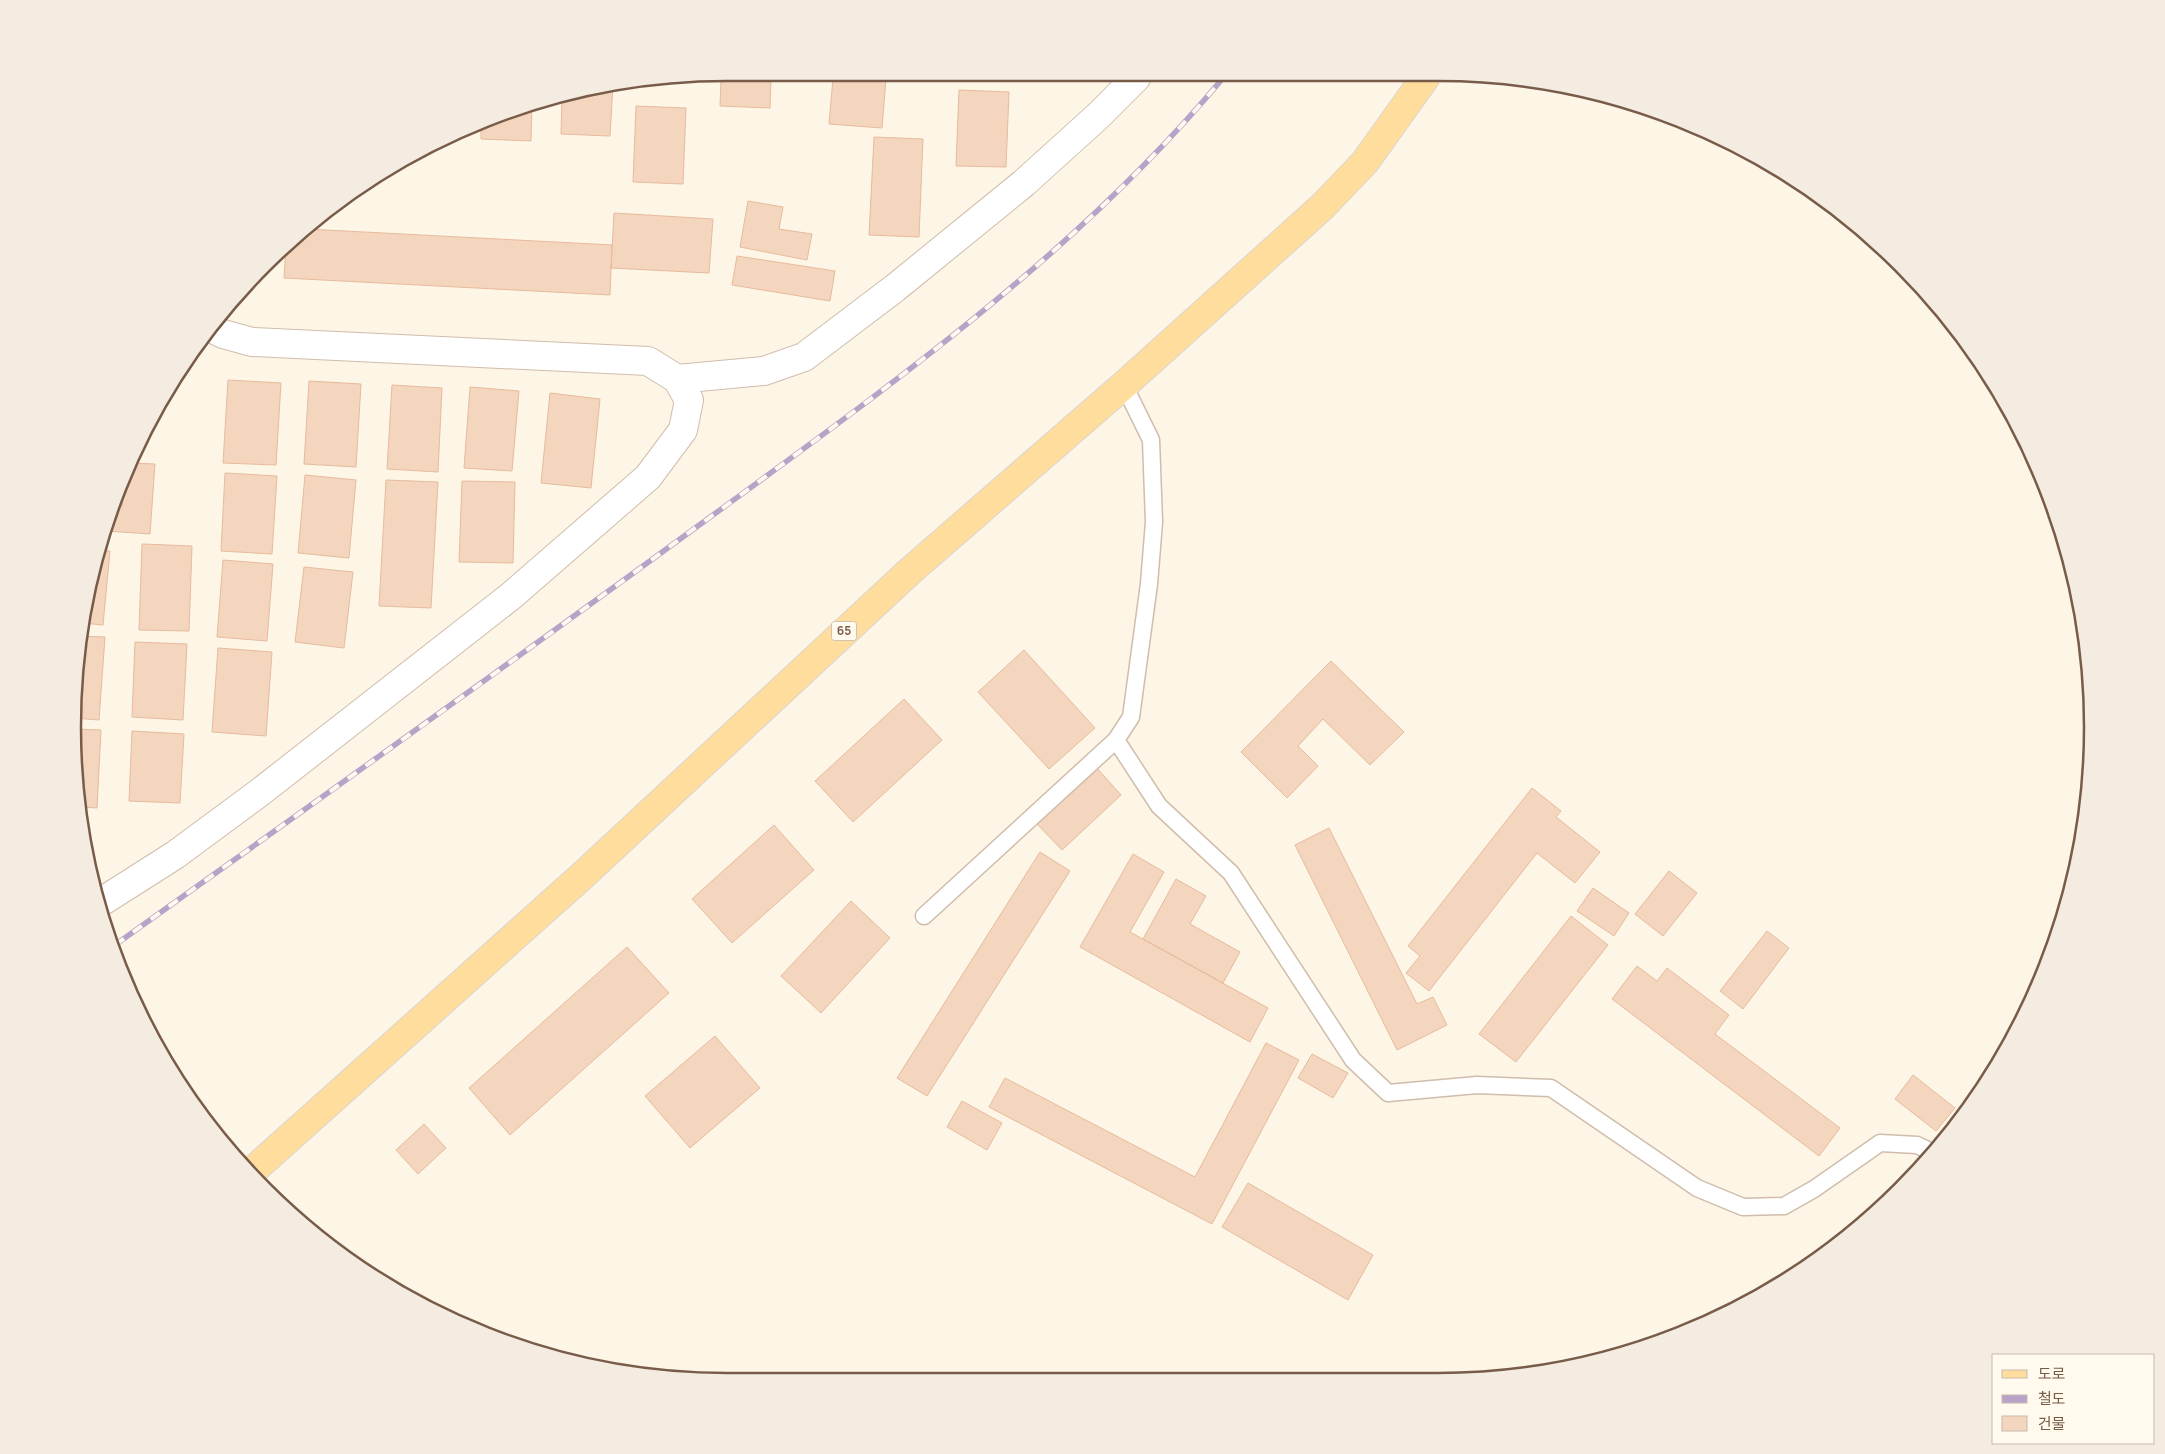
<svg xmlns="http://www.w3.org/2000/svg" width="2165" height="1454" font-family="Manrope,'Noto Sans KR',sans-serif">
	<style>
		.building { fill: #f4d5bd; stroke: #e7bb9c }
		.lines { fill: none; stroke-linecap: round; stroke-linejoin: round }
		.service-casing { stroke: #d0bdab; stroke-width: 19 }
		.minor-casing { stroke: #d0bdab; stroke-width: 30 }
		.primary-casing { stroke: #dcd5d0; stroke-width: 30 }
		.service { stroke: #fff; stroke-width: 16 }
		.minor { stroke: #fff; stroke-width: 28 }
		.primary { stroke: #fedd9d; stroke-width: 28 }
		.rail-casing { stroke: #b8a3c8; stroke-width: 5.5 }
		.rail { stroke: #fff9ee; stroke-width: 4; stroke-dasharray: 11; stroke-linecap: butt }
		.labels { text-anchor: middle; stroke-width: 4; stroke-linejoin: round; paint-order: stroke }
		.shield { fill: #fff9ee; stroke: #a08b7a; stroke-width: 1 }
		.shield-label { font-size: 12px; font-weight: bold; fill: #785c49 }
		.rim { fill: none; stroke: #785c49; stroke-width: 2.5 }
	</style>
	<rect width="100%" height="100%" fill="#fdf5e6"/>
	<path class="building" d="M721,78H771L770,108L720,106Z
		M833,78H886L882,128L829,124Z
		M1045,78H1096V81Z
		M613,85L610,136L561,134L562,97Z
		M959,90L1009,92L1006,167L956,166Z
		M532,104L531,141L481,139V125L517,107Z
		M636,106L686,108L683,184L633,182Z
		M874,137L923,139L919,237L869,235Z
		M748,201L783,207L779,229L812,234L807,260L740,247Z
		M614,213L713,219L709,273L611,268Z
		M307,229L612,245L610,295L284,278L286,246Z
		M737,256L835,271L830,301L732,285Z
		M228,380L281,383L276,465L223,463Z
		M309,381L361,384L356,467L304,464Z
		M392,385L442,388L438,472L387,469Z
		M470,387L519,391L512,471L464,468Z
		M550,393L600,399L591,488L541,483Z
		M130,463L155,464L150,534L106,531L113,506L122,507L124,474Z
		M225,473L277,476L272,554L221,551Z
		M305,475L356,480L349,558L298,553Z
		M386,480L438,482L431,608L379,606Z
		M462,481L515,482L513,563L459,562Z
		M142,544L192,546L189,631L139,630Z
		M100,550L110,551L103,625L82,623L85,599Z
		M223,560L273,564L267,641L217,637Z
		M304,567L353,572L344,648L295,642Z
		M80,636L105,637L99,720L74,718V684Z
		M135,642L187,644L183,720L132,717Z
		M218,648L272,652L266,736L212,732Z
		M1024,650L1095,728L1049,769L978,692Z
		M1331,661L1404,732L1370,765L1323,719L1298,746L1318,766L1287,798L1241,752Z
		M904,699L942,740L853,822L815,781Z
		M74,729L101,730L97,808L80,807L74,770Z
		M132,731L184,734L180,803L129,801Z
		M1096,767L1121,795L1062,850L1036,823Z
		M1532,788L1561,811L1556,817L1600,852L1575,883L1537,853L1429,991L1406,973L1420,956L1408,946Z
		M774,825L814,870L732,943L692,899Z
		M1329,828L1417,1004L1433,997L1447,1025L1397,1050L1295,845Z
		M1040,852L1070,871L927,1096L897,1078Z
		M1133,854L1164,872L1130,932L1268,1008L1250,1042L1080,947Z
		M1669,871L1697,893L1663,936L1635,914Z
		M1176,879L1206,896L1190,924L1240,952L1223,983L1143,939Z
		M1593,888L1629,913L1614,936L1577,911Z
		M851,901L890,938L821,1013L781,976Z
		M1571,916L1608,945L1516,1062L1479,1034Z
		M1767,931L1789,948L1743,1009L1720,991Z
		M627,947L669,993L510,1135L469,1088Z
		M1637,966L1657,981L1667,968L1729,1015L1715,1034L1840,1128L1819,1156L1612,999Z
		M715,1036L760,1088L690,1148L645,1096Z
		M1266,1043L1299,1060L1212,1224L989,1107L1005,1078L1195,1177Z
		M1312,1054L1348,1073L1333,1098L1298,1078Z
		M1913,1075L1955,1108L1936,1131L1895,1099Z
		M962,1101L1002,1123L987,1150L947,1127Z
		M424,1124L446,1148L418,1174L396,1150Z
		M1248,1183L1373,1255L1348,1300L1222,1227Z"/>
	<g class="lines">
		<defs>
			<path id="service" d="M1116,740L1159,806L1231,873L1353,1060L1388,1093L1477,1085L1551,1088L1697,1188L1743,1207L1784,1206L1814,1189L1880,1143L1917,1145L1934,1153
				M924,916L1116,740L1131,717L1149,584L1154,522L1151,440L1124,385"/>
			<path id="minor" d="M677,379L764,371L804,357L895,288L1024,183L1098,116L1136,78
				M98,904L175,855L259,793L511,596L648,477L683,430L689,400L677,379L648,361L252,342L223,334L209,327"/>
			<path id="primary" d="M250,1173L582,876L909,572L1124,385L1323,206L1365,162L1425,78"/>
		</defs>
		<use href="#service" class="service-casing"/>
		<use href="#minor" class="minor-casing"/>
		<use href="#primary" class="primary-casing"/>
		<use href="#service" class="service"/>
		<use href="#minor" class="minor"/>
		<use href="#primary" class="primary"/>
		<defs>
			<path id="rail" d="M115,945C315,802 515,660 713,515C894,383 1079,251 1223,78"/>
		</defs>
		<use href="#rail" class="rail-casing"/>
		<use href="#rail" class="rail"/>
	</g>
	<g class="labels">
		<rect class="shield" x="831.5" y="621.5" width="25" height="19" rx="4"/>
		<g class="shield-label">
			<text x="844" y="635">65</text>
		</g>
	</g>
	<path d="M0 0H2165V1454H0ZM727 81H1438A646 646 0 0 1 2084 727V727A646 646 0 0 1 1438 1373H727A646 646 0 0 1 81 727V727A646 646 0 0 1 727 81Z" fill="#f4ece1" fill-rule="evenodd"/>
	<path class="rim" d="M727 81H1438A646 646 0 0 1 2084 727V727A646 646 0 0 1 1438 1373H727A646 646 0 0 1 81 727V727A646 646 0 0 1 727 81Z"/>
	<rect x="1992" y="1354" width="162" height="90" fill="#fff9ee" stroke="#c9baac"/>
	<rect x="2002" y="1370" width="25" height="8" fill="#fedd9d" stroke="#c9baac"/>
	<text x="2038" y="1379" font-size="15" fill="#785c49">도로</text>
	<rect x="2002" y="1395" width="25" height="8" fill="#b8a3c8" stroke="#c9baac"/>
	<text x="2038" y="1404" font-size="15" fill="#785c49">철도</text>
	<rect x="2002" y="1416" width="25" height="15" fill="#f4d5bd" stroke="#c9baac"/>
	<text x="2038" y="1429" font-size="15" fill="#785c49">건물</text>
</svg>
